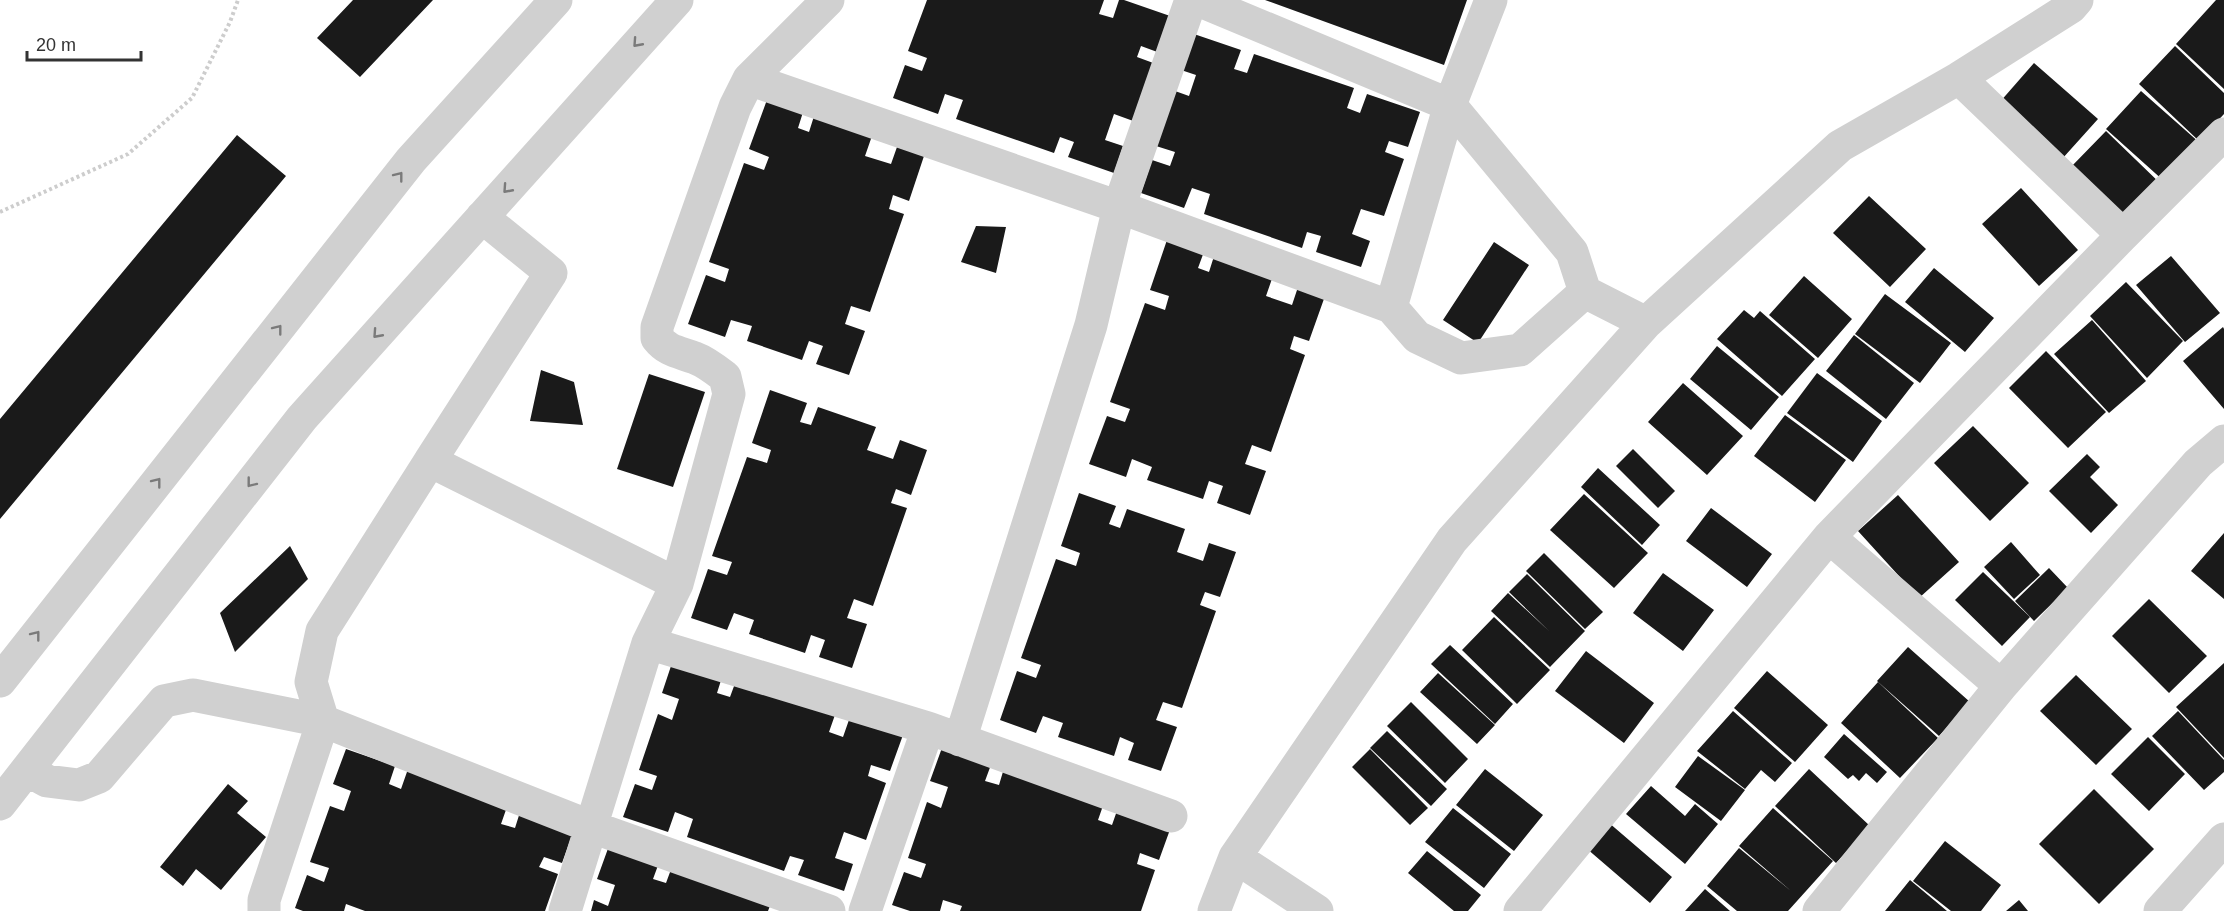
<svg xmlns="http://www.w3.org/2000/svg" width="2224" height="911" font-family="Arial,sans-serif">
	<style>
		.building { fill: #1a1a1a }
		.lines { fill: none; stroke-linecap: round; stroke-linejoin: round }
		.path { stroke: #cdcdcd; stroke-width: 4; stroke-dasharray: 3 3; stroke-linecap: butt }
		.minor { stroke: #d0d0d0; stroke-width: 33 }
		.oneway { stroke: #7a7a7a }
	</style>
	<rect width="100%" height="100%" fill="#fff"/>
	<path class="building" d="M353,0H433L360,77L317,38Z
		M927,0H1104L1099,14L1113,18L1119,0H1124L1173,17L1160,53L1141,46L1137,57L1156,64L1136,122L1114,114L1105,140L1123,146L1114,173L1068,157L1074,142L1060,137L1054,153L956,119L963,100L945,94L938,114L893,98L905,65L922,71L927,58L908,51Z
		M1265,0H1467L1444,65Z
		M2216,0H2224V89L2176,44Z
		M1191,33L1241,50L1234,69L1247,73L1254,54L1354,88L1347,108L1360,113L1367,94L1420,112L1408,147L1389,141L1385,152L1404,159L1384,216L1361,209L1352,234L1370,241L1361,267L1316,252L1321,236L1307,232L1302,248L1204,214L1210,194L1192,188L1184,208L1141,193L1152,160L1170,166L1175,152L1156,146L1175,91L1189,96L1196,75L1178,69Z
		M2175,46L2224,93V114L2199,141L2139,84Z
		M2034,63L2098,119L2062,159L1999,103Z
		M2141,91L2201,144L2165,182L2106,129Z
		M768,97L804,109L798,128L809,132L815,113L873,133L865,156L891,164L897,147L924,156L909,201L893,195L889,209L904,214L870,312L851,306L845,324L865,331L849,375L816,364L823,346L809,341L802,360L747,341L752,326L731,320L725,337L688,324L706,275L725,282L729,269L709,262L744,163L764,170L769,157L749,149Z
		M2106,131L2164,187L2129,224L2070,168Z
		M237,135L286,176L0,519V419Z
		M2021,188L2078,250L2039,286L1982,224Z
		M1869,196L1926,249L1890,287L1833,233Z
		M976,226L1006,227L996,273L961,262Z
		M1168,237L1205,249L1198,268L1209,272L1215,253L1274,273L1266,296L1292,305L1298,287L1325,296L1309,341L1294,336L1290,349L1305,355L1271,452L1252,445L1245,464L1266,471L1250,515L1217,503L1223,486L1209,481L1203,499L1147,480L1152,467L1132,459L1126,477L1089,464L1107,416L1125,422L1130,409L1110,402L1145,303L1165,310L1169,296L1150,290Z
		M1494,242L1529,265L1478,343L1443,320Z
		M2171,256L2220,313L2185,342L2136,285Z
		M1934,268L1994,318L1965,352L1905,302Z
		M1804,276L1852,319L1818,358L1769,315Z
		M2126,282L2183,341L2147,378L2090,316Z
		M1885,294L1951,343L1920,383L1855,334Z
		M1744,310L1754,318L1760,311L1815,359L1782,396L1717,339Z
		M2092,320L2146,381L2109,413L2054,354Z
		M2223,327L2224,329V409L2183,361Z
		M1854,335L1914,383L1886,419L1826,371Z
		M1717,346L1779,397L1751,430L1690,379Z
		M2046,351L2106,412L2068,448L2009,388Z
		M541,370L574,382L583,425L530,421Z
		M1817,373L1882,421L1853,462L1787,413Z
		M649,374L705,392L673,487L617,469Z
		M1683,383L1743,436L1707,475L1648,422Z
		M770,390L807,403L800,422L811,425L818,407L876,427L867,450L893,459L900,440L927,450L911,495L896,489L891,503L907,508L873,606L854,599L847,618L867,624L852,668L819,657L825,640L811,635L805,653L749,634L754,620L734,613L727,630L691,618L708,569L727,575L732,562L712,556L747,457L767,463L771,450L752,443Z
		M1785,415L1846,460L1815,502L1754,456Z
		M1973,426L2029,483L1990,521L1934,463Z
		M1633,449L1675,491L1658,508L1616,466Z
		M2087,454L2100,467L2090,477L2118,505L2091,533L2049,491Z
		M1598,468L1660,525L1642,545L1581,487Z
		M1079,493L1116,506L1109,524L1120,528L1127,509L1185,529L1177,552L1203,561L1209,543L1236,552L1220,597L1205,592L1200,605L1216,611L1182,708L1163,702L1156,720L1177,727L1161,771L1128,760L1134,743L1120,737L1114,756L1058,737L1063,723L1043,716L1036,733L1000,720L1017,671L1036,678L1041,665L1021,658L1056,559L1076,566L1080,553L1061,546Z
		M1584,494L1648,553L1614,588L1550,530Z
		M1898,495L1959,562L1919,598L1858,531Z
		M1711,508L1772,554L1747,587L1686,541Z
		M2224,533V599L2191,571Z
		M2011,542L2040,575L2014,599L1984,567Z
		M290,546L308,579L235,652L220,613Z
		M1544,553L1603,612L1585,629L1526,571Z
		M2049,568L2068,588L2034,621L2015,601Z
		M1983,572L2030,617L2002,646L1955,600Z
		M1663,573L1714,610L1683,651L1633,613Z
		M1527,574L1585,631L1550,667L1491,611L1508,593L1549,631L1509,592Z
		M2149,599L2207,656L2169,693L2112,636Z
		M1494,617L1550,670L1517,704L1462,650Z
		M1450,645L1513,704L1495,724L1431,664Z
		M1908,647L1970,702L1939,736L1877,681Z
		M1586,651L1654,703L1624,743L1555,691Z
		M674,657L723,674L717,693L730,697L737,678L836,712L829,732L843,737L850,717L903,735L890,771L871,765L868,776L886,783L866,840L844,832L835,858L853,864L844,891L798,875L804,860L790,856L784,871L687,837L693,819L675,812L668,832L623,817L635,784L652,790L657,776L639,770L658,714L672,720L679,699L662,693Z
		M2224,663V758L2176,707Z
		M1767,671L1828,725L1795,762L1734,708Z
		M1438,673L1495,725L1477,744L1420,692Z
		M2076,675L2132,729L2096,765L2040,711Z
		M1878,682L1938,738L1900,778L1841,723Z
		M1411,702L1468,759L1445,783L1387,726Z
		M1733,711L1792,763L1775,782L1761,770L1745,789L1697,751Z
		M2178,711L2224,760V772L2204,790L2152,736Z
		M1387,731L1447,789L1431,806L1370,748Z
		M1844,734L1887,772L1877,783L1866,773L1859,781L1853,775L1848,779L1824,757Z
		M2148,737L2185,774L2149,811L2111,774Z
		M943,745L992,762L985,781L999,785L1005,765L1105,800L1098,820L1112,825L1119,805L1172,824L1159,860L1140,853L1137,864L1155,870L1141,911H960L962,906L943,900L940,911H910L892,905L904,872L921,878L926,864L908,858L927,802L941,808L948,787L930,781Z
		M346,749L395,766L389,784L401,789L408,769L508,804L501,824L515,828L521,809L575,827L562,863L544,857L539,867L558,874L545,911H365L346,904L344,911H303L295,908L307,875L324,882L329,868L310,862L330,806L344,811L351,791L333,784Z
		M1370,749L1428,808L1410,825L1352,767Z
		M1698,756L1745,790L1721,821L1675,787Z
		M1485,769L1543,815L1514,851L1456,805Z
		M1809,769L1870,826L1836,863L1775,806Z
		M228,784L248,801L237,813L266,837L221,890L196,869L183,886L160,867Z
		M1651,786L1685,816L1695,804L1718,824L1685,864L1626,814Z
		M2094,789L2154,849L2099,904L2039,844Z
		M1453,808L1511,854L1484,888L1425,842Z
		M1773,808L1833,861L1788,911H1737L1707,886L1739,848L1791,891L1739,846Z
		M1608,822L1672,877L1650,903L1586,848Z
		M1945,841L2001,885L1981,911H1951L1913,881Z
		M610,843L660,860L653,879L666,883L673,864L773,898L768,911H591L594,900L608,906L615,885L597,879Z
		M1427,851L1481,895L1468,911H1454L1408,873Z
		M1910,880L1947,911H1885Z
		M1705,889L1730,911H1685Z
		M2019,900L2028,911H2006Z"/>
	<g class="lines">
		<path class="path" d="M0,212L128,154L192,98L230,22L238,0"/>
		<path class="minor" d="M1191,0L1119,207L1391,307L1417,337L1461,358L1520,350L1585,292L1646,323
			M1198,0L1450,105L1572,252L1585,292
			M1959,78L2071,7L2077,0
			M749,79L828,0
			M1391,307L1450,105L1491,0
			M430,461L551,273L482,217
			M677,584L729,394L725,377C716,370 706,362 695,358C680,352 668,352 657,338V327L735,107L749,79L1119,207L1091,325L960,740
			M0,681L411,160L556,0
			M2001,686L1829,537L2123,235
			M27,770L47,781L79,785L99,777L164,701L193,695L323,721L592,827L829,911
			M0,804L302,418L677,0
			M264,911V900L323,721L311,682L322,631L430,461L677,584L648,643
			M565,911L648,643L928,728L1171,816
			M865,911L928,728
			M1214,911L1235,857
			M1317,911L1235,857L1452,540L1646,323L1840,146L1959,78L2123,235L2224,134
			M1520,911L1829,537
			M1819,911L2001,686L2198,463L2224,441
			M2160,911L2224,839"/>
	</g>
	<defs><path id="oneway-chevron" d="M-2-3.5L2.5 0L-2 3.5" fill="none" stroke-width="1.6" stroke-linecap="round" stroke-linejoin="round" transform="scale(1.5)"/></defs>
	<g class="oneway">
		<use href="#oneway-chevron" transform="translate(637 43) rotate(132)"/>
		<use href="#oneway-chevron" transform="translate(399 176) rotate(-52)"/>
		<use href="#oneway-chevron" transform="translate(507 189) rotate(132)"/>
		<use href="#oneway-chevron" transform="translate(278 329) rotate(-52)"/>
		<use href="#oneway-chevron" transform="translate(377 334) rotate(132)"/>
		<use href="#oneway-chevron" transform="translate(157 482) rotate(-52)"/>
		<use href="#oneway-chevron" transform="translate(251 483) rotate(128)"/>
		<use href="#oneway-chevron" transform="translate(36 635) rotate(-52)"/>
	</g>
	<path d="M27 51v9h114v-9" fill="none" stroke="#333333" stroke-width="3"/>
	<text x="36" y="51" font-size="18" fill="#333333" stroke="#ffffff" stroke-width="4.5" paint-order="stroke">20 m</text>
</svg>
